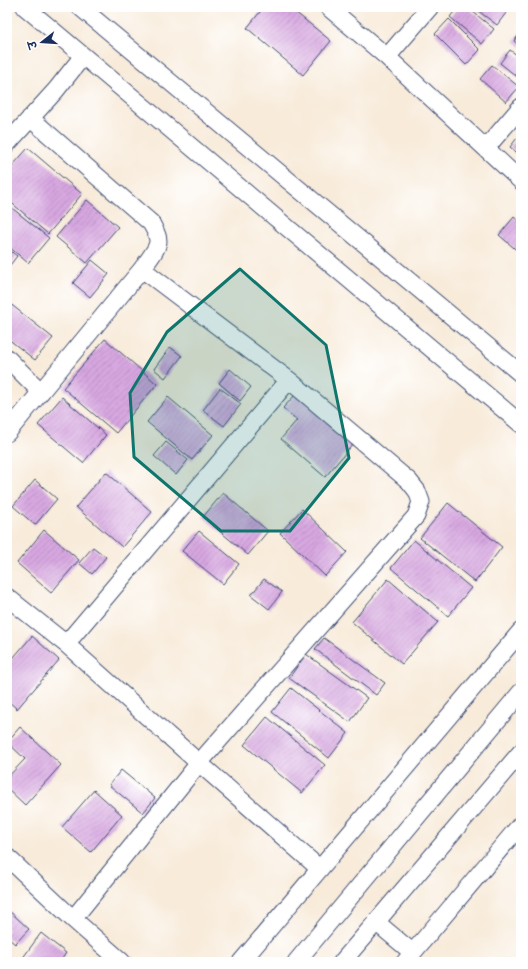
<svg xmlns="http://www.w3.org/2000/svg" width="528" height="969" font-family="'Architects Daughter','Playpen Sans Deva',sans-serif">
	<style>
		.building { fill: url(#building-hatch) }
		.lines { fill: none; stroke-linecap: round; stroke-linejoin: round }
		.minor-casing { stroke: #3c4b71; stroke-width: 19 }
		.minor { stroke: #fff; stroke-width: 17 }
		.marked { fill: #0f766e; fill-opacity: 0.2; stroke: #0f766e; stroke-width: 3; stroke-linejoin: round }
	</style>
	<defs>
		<pattern id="building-hatch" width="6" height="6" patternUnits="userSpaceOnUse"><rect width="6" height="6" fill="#d8a7e1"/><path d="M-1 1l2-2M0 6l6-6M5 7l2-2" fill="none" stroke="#ae88ba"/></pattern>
	</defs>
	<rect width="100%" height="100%" fill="#fff"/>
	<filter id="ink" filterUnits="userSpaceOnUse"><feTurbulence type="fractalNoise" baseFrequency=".025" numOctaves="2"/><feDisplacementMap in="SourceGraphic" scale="8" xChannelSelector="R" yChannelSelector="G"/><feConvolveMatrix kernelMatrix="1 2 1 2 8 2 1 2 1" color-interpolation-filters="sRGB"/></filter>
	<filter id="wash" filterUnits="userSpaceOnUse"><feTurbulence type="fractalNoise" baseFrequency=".012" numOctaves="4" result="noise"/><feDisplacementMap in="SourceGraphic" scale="16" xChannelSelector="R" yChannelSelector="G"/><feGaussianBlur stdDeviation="0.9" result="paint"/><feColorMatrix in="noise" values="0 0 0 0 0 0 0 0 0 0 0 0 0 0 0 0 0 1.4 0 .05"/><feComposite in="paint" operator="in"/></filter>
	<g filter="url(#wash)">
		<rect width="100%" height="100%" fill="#f8ebda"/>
		<g id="blocks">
			<path class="building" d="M264,7H289L331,41L303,75L247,28Z
				M458,7H467L494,29L482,44L450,17Z
				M473,7H507L509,9L497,25Z
				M449,19L480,50L466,65L435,34Z
				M521,32V47L514,41Z
				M510,50L521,58V80L500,63Z
				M492,65L519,87L506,102L480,79Z
				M521,133V156L510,147Z
				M28,148L82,194L48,234L7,199V172Z
				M87,200L118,227L87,263L56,237Z
				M7,204L49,238L28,263L7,245Z
				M514,217L521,223V254L499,235Z
				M7,248L17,256L7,269Z
				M92,260L109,274L90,297L73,283Z
				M8,302L53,338L35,360L7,338V304Z
				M105,339L157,384L116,433L63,388Z
				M170,347L182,356L165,378L154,369Z
				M230,369L251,387L240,401L219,383Z
				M220,388L241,404L224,426L203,410Z
				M297,393L354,443L325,477L281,439L297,420L283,408Z
				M62,397L106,435L83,463L38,425Z
				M168,397L213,435L192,460L147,422Z
				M166,442L188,460L176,475L154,456Z
				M106,472L152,512L122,547L76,507Z
				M35,480L57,499L35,525L13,506Z
				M223,493L268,531L248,555L203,517Z
				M448,503L502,547L475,582L420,538Z
				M302,509L347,552L325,576L280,533Z
				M44,530L79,560L51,593L17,563Z
				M199,531L239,564L223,584L182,551Z
				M414,540L471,588L448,616L391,568Z
				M93,547L106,557L92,574L79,563Z
				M264,579L282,592L269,609L251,595Z
				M388,579L438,622L402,664L352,622Z
				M32,636L59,660L17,709L7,700V665Z
				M324,638L385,683L376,695L315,649Z
				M306,654L367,698L350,722L289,678Z
				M291,688L348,733L329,758L272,712Z
				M267,717L325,765L302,793L244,745Z
				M20,727L61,765L25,805L7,788V778L25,759L7,742Z
				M121,770L155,798L143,813L109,785Z
				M94,790L122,815L91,852L62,827Z
				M7,909L29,929L15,944L7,937Z
				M41,933L66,953L60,962H26L22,959Z
				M7,955L15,962H7Z"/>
		</g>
	</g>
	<g filter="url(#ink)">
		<use href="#blocks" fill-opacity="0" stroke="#3c4b71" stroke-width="1"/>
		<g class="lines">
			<defs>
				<path id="minor" d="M25,7L521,424
					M80,7L521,374
					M328,7L387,57L521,181
					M387,57L430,7
					M7,144L56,90L83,56
					M486,148L521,107
					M7,358L41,392
					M7,433L142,269C146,263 158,249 158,241C158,234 154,229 151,223L30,118
					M7,597L66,644L199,763L320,869
					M66,644L289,380
					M7,857L73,919L122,962
					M73,919L199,763L416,516L421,502L417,491L409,481L289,380L142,269
					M376,922L413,953
					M241,962L521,631
					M296,962L521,692
					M342,962L521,752
					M405,962L521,824"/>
			</defs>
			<use href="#minor" class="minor-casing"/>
			<use href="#minor" class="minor"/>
		</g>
	</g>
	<path class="marked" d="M240,269L326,345L349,458L290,531H221L134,457L130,393L167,332Z"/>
	<rect width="528" height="969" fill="none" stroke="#fff" stroke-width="24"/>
	<g transform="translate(42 42) rotate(253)" stroke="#ffffff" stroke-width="3" paint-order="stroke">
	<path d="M0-3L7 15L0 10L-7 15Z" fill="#1b2f5e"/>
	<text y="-6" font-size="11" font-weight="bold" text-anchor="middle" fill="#1b2f5e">उ</text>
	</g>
</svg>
